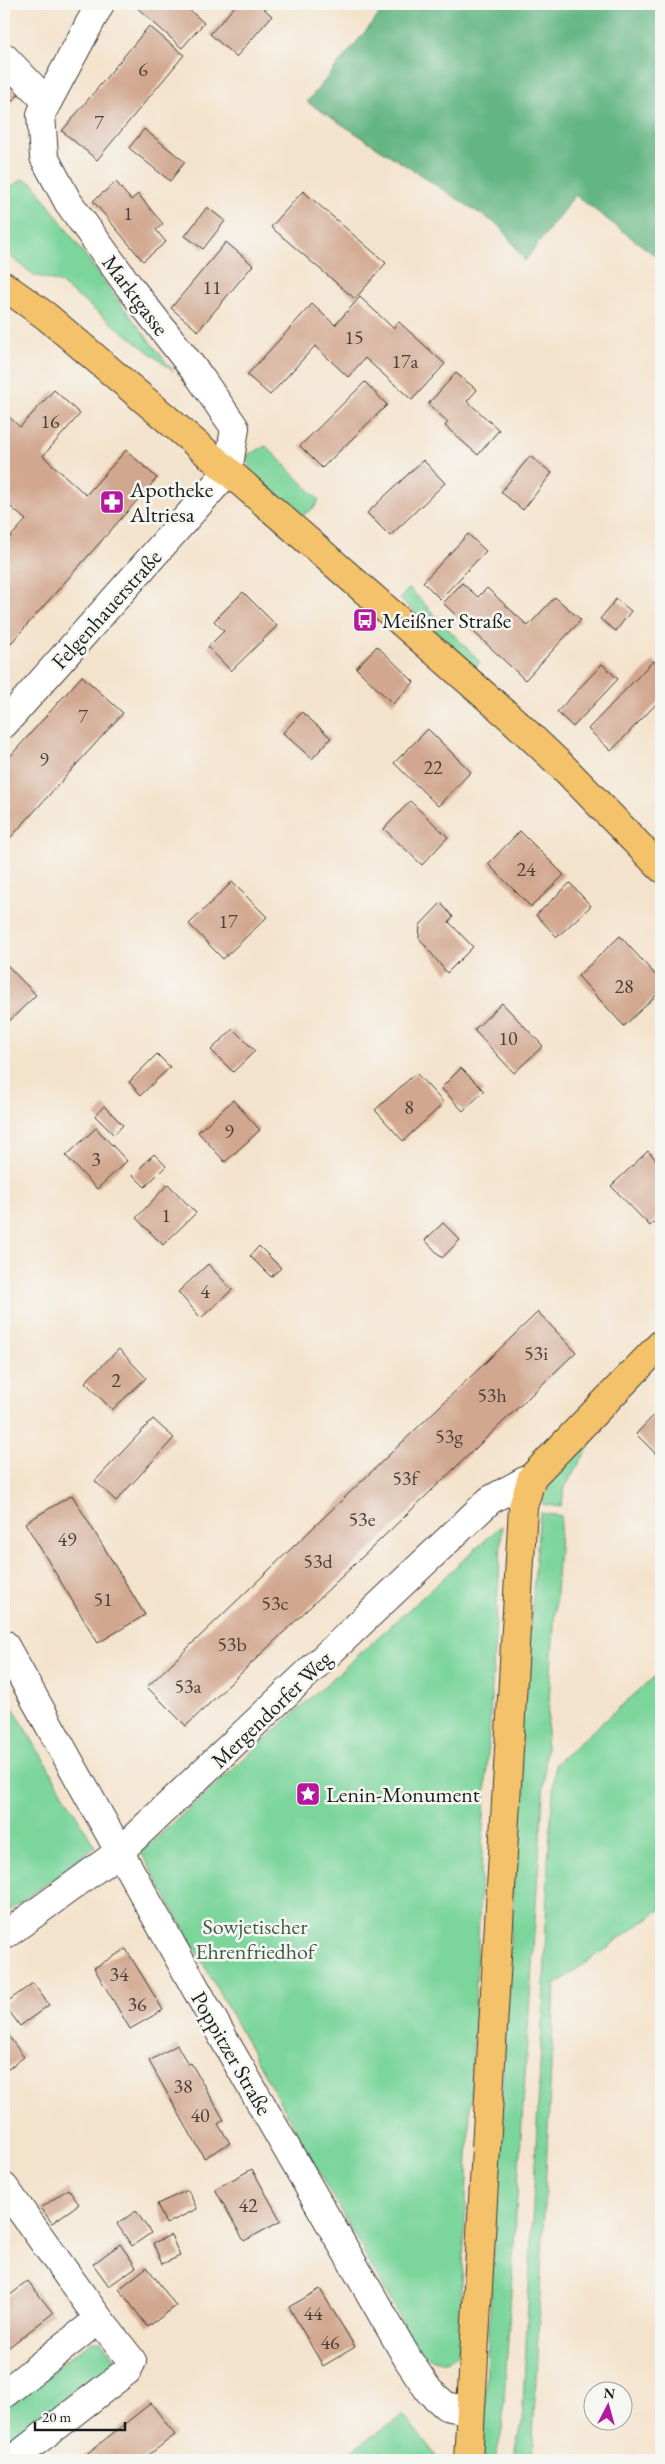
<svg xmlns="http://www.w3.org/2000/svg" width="665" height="2464" font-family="'EB Garamond',serif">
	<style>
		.green { fill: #7bd59b; stroke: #4c785c }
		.forest { fill: #64b683; stroke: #406950 }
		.building { fill: #d2a78f }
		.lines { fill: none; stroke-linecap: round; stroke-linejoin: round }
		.minor-casing { stroke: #3c3a36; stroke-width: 30 }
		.major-casing { stroke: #3c3a36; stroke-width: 30 }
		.minor { stroke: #fff; stroke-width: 28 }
		.major { stroke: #f3c26a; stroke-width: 28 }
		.labels { text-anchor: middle; stroke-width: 5; stroke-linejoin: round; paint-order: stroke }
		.number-label { font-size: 20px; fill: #4a3f39 }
		.street-label { font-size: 22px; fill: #1c1c1c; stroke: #f6f6f2 }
		.poi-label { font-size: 22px; fill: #1c1c1c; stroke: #f6f6f2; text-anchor: start }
		.park-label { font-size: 22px; fill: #3d5d48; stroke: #f6f6f2 }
	</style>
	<rect width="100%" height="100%" fill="#f6f6f2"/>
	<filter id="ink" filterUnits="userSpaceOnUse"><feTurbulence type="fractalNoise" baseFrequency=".02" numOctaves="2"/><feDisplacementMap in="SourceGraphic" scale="10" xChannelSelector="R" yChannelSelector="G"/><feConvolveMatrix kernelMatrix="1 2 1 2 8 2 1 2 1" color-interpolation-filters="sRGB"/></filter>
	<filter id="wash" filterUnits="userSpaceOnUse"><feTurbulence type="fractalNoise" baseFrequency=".0096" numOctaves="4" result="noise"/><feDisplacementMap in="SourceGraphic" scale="20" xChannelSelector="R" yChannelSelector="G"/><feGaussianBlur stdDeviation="1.12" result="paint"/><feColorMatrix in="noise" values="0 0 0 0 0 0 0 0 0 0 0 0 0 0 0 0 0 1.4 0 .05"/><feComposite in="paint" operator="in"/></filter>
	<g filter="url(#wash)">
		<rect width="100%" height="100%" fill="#f4e3cc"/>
		<path class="green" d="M22,179L33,183L113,294L173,371L59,282L34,275L4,251V192Z
			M266,446L319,500L314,508L301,516L251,474L247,455Z
			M409,588L480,662L474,668L400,599Z
			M595,1437L565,1487L561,1507L542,1504C549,1476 575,1457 595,1437Z
			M540,1513L561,1516L502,2431L495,2460H482L521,1731Z
			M502,1525L483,1831L459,2352C445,2368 432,2361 418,2350L141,1852Z
			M661,1671V1909L555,1985L532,2460H514L522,2423L544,1985L548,1861L555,1764Z
			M4,1692L95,1847L4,1915Z
			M92,2341H101L119,2364L4,2453V2407Z
			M403,2415L440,2460H338Z"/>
		<path class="forest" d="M388,4H661V260L575,195L525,261L501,227L307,102Z"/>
		<g id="blocks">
			<path class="building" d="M133,4H183L204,23L182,48Z
				M237,4H259L272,16L236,57L210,34Z
				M149,26L184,55L97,160L62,131Z
				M4,75L21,92L4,109Z
				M144,129L185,162L170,181L129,148Z
				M116,182L131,200L138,194L163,224L156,230L166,242L143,261L93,201Z
				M303,191L386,263L355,299L271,227Z
				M207,207L225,221L203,249L185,236Z
				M226,242L253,265L198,331L171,308Z
				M360,297L393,328L399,322L445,364L412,400L365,358L348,377L315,346L270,395L247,375L312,304L335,325Z
				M456,373L477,390L467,401L499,430L478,455L445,426L448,422L428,404Z
				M365,382L387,405L322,468L300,446Z
				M54,390L80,414L43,456L86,495L126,450L157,478L4,651V544L26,520L4,501V412L20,427Z
				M530,456L552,473L523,510L501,492Z
				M423,460L445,483L390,536L367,513Z
				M468,534L486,551L440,599L423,582Z
				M462,583L478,597L487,588L528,626L555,597L581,620L525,680L443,603Z
				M243,592L277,626L231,671L208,647L224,631L214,621Z
				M616,599L631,611L616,631L600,619Z
				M377,646L414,682L393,704L356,668Z
				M653,661L661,668V699L611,751L588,729Z
				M602,664L618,679L573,727L557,712Z
				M82,676L123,713L4,845V763Z
				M302,712L331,738L312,759L283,733Z
				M428,729L471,772L438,806L394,763Z
				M410,801L448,837L422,865L384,829Z
				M520,831L564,875L531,907L488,864Z
				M232,882L267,917L223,959L189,924Z
				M570,883L591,906L557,937L536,915Z
				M441,903L453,917L449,922L473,947L447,973L419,938L420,925Z
				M620,936L661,981V991L624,1026L578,976Z
				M5,963L36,995L4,1026V964Z
				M502,1003L543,1046L514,1073L474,1030Z
				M233,1029L255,1051L233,1072L211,1050Z
				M157,1054L170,1067L141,1095L129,1082Z
				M461,1068L484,1091L463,1111L441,1088Z
				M416,1073L444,1103L403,1141L375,1110Z
				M233,1100L260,1130L225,1162L198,1132Z
				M104,1106L123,1125L114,1135L95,1116Z
				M96,1128L127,1161L97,1189L66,1156Z
				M648,1151L661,1165V1215L650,1226L611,1186Z
				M154,1154L166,1166L145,1187L133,1175Z
				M168,1184L196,1213L163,1245L136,1218Z
				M443,1223L460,1240L442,1258L425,1240Z
				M259,1246L281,1268L271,1277L250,1256Z
				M208,1264L232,1290L201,1318L178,1292Z
				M538,1312L576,1352L186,1726L147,1687Z
				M119,1349L146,1378L112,1410L85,1382Z
				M661,1408V1459L636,1434Z
				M153,1419L174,1438L116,1501L95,1481Z
				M72,1495L145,1615L98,1643L25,1523Z
				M126,1949L163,2010L130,2029L94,1968Z
				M33,1983L49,2005L20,2026L4,2004Z
				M4,2030L24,2057L4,2072Z
				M177,2045L188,2064L191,2063L224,2120L218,2124L230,2143L204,2158L149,2061Z
				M252,2169L281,2221L244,2241L215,2189Z
				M68,2189L79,2204L52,2223L41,2208Z
				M188,2190L197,2209L166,2224L157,2204Z
				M136,2211L151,2233L132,2246L117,2224Z
				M171,2235L180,2256L162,2264L153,2243Z
				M120,2244L136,2267L109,2286L93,2264Z
				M147,2267L176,2306L148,2327L119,2289Z
				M28,2281L53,2313L4,2351V2300Z
				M320,2289L355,2347L323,2366L289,2307Z
				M151,2403L175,2435L142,2460H79Z"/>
		</g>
	</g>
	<g filter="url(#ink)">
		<use href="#blocks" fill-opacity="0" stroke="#3c3a36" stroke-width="1"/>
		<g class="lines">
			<defs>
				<path id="minor" d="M4,57L47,102
					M4,724L228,471L235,428L199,376L128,285L68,202L44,157L41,114L100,4
					M4,1644L230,2050L409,2361L429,2391L446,2406L470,2411
					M4,1936L119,1852L490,1500L532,1477
					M4,2187L99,2319L132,2361L127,2371L12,2460
					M4,2394L99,2319"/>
				<path id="major" d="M4,286L46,316L228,471L512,719L566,770L661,868
					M468,2460L523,1507L532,1477L661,1344"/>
			</defs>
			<use href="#minor" class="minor-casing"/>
			<use href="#major" class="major-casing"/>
			<use href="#minor" class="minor"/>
			<use href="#major" class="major"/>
		</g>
	</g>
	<defs>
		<symbol id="pharmacy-square" viewBox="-11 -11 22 22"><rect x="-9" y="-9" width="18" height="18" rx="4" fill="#b5179e" stroke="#f6f6f2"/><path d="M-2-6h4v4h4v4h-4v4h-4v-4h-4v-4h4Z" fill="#fff"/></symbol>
		<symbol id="bus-square" viewBox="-11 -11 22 22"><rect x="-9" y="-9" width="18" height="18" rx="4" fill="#b5179e" stroke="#f6f6f2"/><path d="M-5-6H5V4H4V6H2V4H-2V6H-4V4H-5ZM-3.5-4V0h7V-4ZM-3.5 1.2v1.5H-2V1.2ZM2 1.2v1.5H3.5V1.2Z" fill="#fff"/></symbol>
		<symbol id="sight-square" viewBox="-11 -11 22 22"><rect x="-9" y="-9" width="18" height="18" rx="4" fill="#b5179e" stroke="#f6f6f2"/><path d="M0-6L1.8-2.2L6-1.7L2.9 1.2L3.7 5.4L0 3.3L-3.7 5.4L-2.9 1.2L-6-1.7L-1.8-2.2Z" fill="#fff"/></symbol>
	</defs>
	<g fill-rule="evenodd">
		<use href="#pharmacy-square" x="98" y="488" width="28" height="28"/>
		<use href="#bus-square" x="351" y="606" width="28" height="28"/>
		<use href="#sight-square" x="294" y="1780" width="28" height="28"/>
	</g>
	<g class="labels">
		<g class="number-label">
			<text x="143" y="76">6</text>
			<text x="99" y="129">7</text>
			<text x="128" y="220">1</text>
			<text x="212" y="294">11</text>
			<text x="354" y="344">15</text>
			<text x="405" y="368">17a</text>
			<text x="50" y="428">16</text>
			<text x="83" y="723">7</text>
			<text x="44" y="766">9</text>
			<text x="433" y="774">22</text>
			<text x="526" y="876">24</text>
			<text x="228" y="928">17</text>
			<text x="624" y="993">28</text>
			<text x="508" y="1045">10</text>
			<text x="409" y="1114">8</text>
			<text x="229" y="1138">9</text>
			<text x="96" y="1166">3</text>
			<text x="166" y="1222">1</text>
			<text x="205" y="1298">4</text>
			<text x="536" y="1360">53i</text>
			<text x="116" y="1387">2</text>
			<text x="492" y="1402">53h</text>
			<text x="449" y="1443">53g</text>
			<text x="405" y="1485">53f</text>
			<text x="362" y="1526">53e</text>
			<text x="67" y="1546">49</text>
			<text x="318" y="1568">53d</text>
			<text x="103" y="1606">51</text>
			<text x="275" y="1610">53c</text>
			<text x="232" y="1651">53b</text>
			<text x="188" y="1693">53a</text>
			<text x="119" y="1981">34</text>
			<text x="137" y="2011">36</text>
			<text x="183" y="2093">38</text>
			<text x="200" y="2122">40</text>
			<text x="248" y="2212">42</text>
			<text x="313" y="2320">44</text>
			<text x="330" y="2349">46</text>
		</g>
		<g class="street-label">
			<text transform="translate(136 295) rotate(53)" y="8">Marktgasse</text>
			<text transform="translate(106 609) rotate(-48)" y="8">Felgenhauerstraße</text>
			<text transform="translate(271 1709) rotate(-44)" y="8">Mergendorfer Weg</text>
			<text transform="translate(232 2053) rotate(60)" y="8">Poppitzer Straße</text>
		</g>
		<g class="poi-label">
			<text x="130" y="497">Apotheke<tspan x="130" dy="25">Altriesa</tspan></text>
			<text x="382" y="628">Meißner Straße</text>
			<text x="326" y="1802">Lenin-Monument</text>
		</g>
		<g class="park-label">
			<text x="255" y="1934">Sowjetischer<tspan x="255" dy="25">Ehrenfriedhof</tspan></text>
		</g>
	</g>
	<rect width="665" height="2464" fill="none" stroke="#f6f6f2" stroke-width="20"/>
	<g transform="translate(608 2406) rotate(6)"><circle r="24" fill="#f6f6f2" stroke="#9f9f9c"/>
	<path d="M0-4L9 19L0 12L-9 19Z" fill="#b5179e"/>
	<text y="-8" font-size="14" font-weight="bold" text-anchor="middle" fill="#1c1c1c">N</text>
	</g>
	<path d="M35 2422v8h90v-8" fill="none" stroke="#1c1c1c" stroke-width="2.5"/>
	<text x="42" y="2422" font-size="15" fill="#1c1c1c" stroke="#f6f6f2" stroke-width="4" paint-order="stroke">20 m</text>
</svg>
